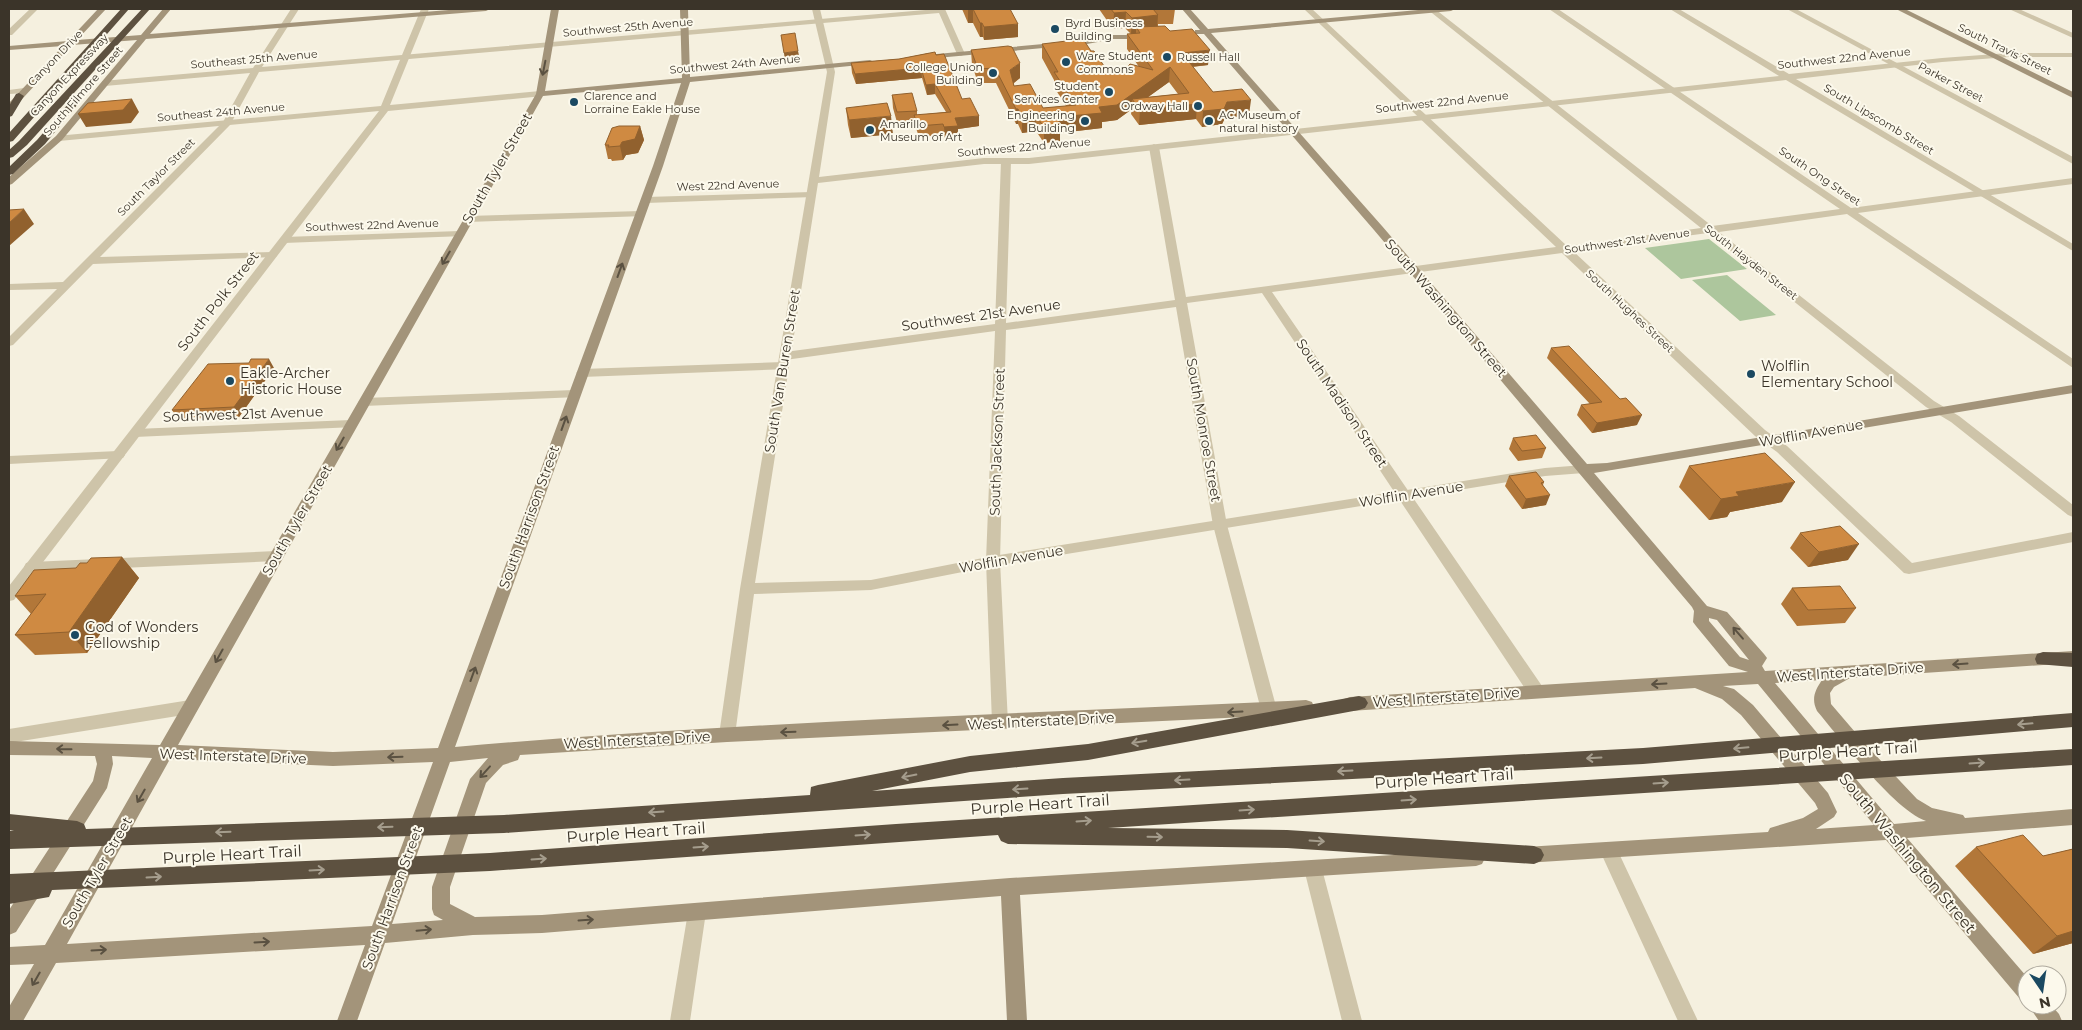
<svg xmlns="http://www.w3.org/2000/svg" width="2082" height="1030" font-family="Montserrat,sans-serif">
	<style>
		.green { fill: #adc69d }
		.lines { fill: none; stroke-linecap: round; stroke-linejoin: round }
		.minor { fill: #cec4a9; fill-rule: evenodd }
		.tertiary { fill: #cec4a9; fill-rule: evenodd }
		.secondary { fill: #a3947a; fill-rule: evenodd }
		.motorway { fill: #5d5140; fill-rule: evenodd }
		.wall { fill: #b27739; fill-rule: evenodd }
		.shaded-wall { fill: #91612e }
		.building { fill: #cf8a42; stroke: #91612e }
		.oneway { stroke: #5a5141 }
		.oneway2 { stroke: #a59d8d }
		.poi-dot { fill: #1b4961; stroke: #fcf9ec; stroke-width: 2 }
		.labels { text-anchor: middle; stroke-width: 4; stroke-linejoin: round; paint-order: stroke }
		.far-poi-label { font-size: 11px; fill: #3b3429; stroke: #fcf9ec; text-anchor: start }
		.far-street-label { font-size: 11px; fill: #3b3429; stroke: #fcf9ec }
		.street-label { font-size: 14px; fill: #3b3429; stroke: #fcf9ec }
		.poi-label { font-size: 14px; fill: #3b3429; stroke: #fcf9ec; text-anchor: start }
		.near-street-label { font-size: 16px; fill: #3b3429; stroke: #fcf9ec }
	</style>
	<rect width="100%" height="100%" fill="#f5f0df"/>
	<path class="green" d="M1709,239L1747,269L1681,279L1645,248Z
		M1727,275L1776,315L1740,321L1692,280Z"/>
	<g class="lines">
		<path class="minor" d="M291,9H299L262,67L937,9H945L965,54L961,56L957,54L939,13L259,72L230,125L100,257L272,252L276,253L277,255L276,257L93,264L13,345L9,346V337L57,289L9,290V284L63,282L223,122L250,73L105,86L102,85V81L253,68Z
			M1304,9H1312L1567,246L1701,228L1427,9H1435L1712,226L1840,209L1549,9H1558L1851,208L2073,178V184L1858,213L2073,359V368L1847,214L1719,232L1934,401L1959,416L2073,505V517L2068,515L1951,422L1926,407L1708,233L1573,251L1765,430L1787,446L1912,563L2073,532V542L1909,574L1904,573L1777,452L1755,436L1562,253L1272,292L1542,686L1544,691L1542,696L1536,697L1530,696L1262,293L1187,303L1227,525L1277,710L1275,715L1269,717L1263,715L1261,710L1213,525L1176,307L1006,330L1000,561L1008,723L1006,728L1000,730L994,728L992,723L986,561L995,331L785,360L779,356L785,352L995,324L1001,161L1006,158L1011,161L1006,323L1175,300L1149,147L1154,144L1159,147L1186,297L1556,247Z
			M1787,9H1796L2073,157V164Z
			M2009,9H2019L2073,33V38Z
			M24,88L27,89V93L9,94V90Z
			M811,192L816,195L814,197L646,203L641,200L646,197Z
			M641,211L645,212V216L468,222L463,219L468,216Z
			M460,231L465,234L464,236L284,243L279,240L284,237Z
			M783,362L787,363L789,366L787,369L582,377L576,373L582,369Z
			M574,390L578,391L580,394L578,397L364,406L358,402L364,398Z
			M351,420L357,424L355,427L135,437L129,433L135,429Z
			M118,451L125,455L123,458L9,464V456Z
			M276,551L281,552L283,556L281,560L276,561L31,572L26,571L24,567L26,563L31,562Z
			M190,700L196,702L198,707L196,712L190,714L9,743V729Z
			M1609,843L1615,845L1698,1021H1678L1600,851L1603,845Z
			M1313,861L1319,863L1322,869L1362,1021H1342L1304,869L1307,863Z"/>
		<path class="tertiary" d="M30,9H38L12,35H9V29Z
			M421,9H429L390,105L540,91L543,92V96L388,111L14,600L9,601V586L379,111L59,141L56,140V136L381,106Z
			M812,9H820L835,72L819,177L984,158H1029L1779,76L1670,9H1679L1789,74L1942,58L2009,53H2073V57H2009L1942,62L1796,79L2073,244V251L1786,80L1029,164H984L818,183L755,583L871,580L993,556L1545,468L1584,465L1589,466L1591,469L1589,472L1584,473L1545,476L993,566L871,590L754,594L735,735L733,740L727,742L721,740L719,735L740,589L827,72Z
			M697,903L704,906L706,912L690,1021H670L688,912L690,906Z"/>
		<path class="secondary" d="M98,9H106L77,40L141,35L163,9H171L150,34L461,9H490L486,11L146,39L62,140L12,184L9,185V177L56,136L137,40L72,45L12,110L9,111V103L63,46L9,50V46L68,41Z
			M551,9H559L545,91L682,78L680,9H688L690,77L870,60L874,62L870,64L690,82L663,166L455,747C738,722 1022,714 1306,700L1312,702L1314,707L1312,712L1306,714L727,742L520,755L518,760L503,765L486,783L450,887V904L475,917L542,915L1010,878L1476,850L1482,852L1485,858L1482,864L1476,866L1020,895L1027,1021H1007L1001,896L542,933L473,935L385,943L357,1021H337L365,945L56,963L23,1021H9V1007L34,964L9,965V947L45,945L152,758L112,756L113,764L107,788L16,932L9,935V910L93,781L97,764L95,756L9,755V741L160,745L536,94ZM681,83L653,166L438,748L333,752L178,745L543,96ZM488,758L470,779L432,887V909L434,915L443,920L392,924L450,762ZM170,759L333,766L433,762L372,926L67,944Z
			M1182,9H1190L1208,29L1429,9H1455L1451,11L1211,33L1382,226L1587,464L1607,463L2073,385V393L1594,473L1707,606L1727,612L1764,654L1767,658L1762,666L1765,671L2073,651V663L1850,678L1834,687L1830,693L1831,704L1867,746L1917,799L1932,808L1963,815L1965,818L2073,809V825L1907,838L2027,977V1002L2020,999L1886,840L1525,863L1519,861L1516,855L1519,849L1525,847L1768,832L1770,828L1803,818L1818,809L1815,803L1741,715L1722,699L1695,688L1350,711L1344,709L1342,704L1344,699L1350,697L1748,672L1729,666L1696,626L1693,622L1694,611L1692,607L1374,230L1204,34H1195V30H1200ZM1709,618L1717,620L1749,660L1740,657L1709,621ZM1822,680C1815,690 1811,699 1817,711C1840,738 1894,810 1926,821L1894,824L1775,683ZM1758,684L1874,825L1816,829L1834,817L1837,812L1828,793L1753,705L1734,689L1723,686Z
			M1896,9H1905L2073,92V98Z
			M1111,35H1144L1148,37L1144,39H1111Z
			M1100,37L1104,39L1103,41L1087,44L926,59L922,57L926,55L1087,40Z
			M2028,1005H2051L2059,1014L2062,1021H2039Z"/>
		<path class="motorway" d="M121,9H129L13,141L9,142V133Z
			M142,9H150L27,145L13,157L9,158V150L19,141Z
			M19,93L24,96L12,116L9,117V106L16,94Z
			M77,96L82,99L45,144L13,174L9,175V167L37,140L74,97Z
			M2043,652L2073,653V667L2037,664L2035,659L2037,654Z
			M1359,696L1365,698L1368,703L1365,708L1359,710L1088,760L970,772L872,791L1063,778L1643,748L2073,713V727L1643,764L1063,794L504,833L9,849V831H14L9,830V814L77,821L84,824L86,829L504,815L810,795L811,787L818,785L970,756L1088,744Z
			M2073,749V765L1108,828L1287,830L1534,846L1541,849L1544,855L1541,861L1534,864L1287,848L1008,844L1001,841L998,835L490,871L52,890L49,897L9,904V874L490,853L896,824Z"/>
	</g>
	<path class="wall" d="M962,9H1010L1018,37L984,40L983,37H980L973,23H968Z
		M1099,9H1175L1173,24H1158V26L1170,31L1208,65L1192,67L1213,92L1249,115L1225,118L1222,124L1202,127L1196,119L1139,125L1131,114L1132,109L1117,120L1102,122V128L1060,133V141L1044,143L1036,131L1022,133L1018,124H1016L996,83H978L972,65L971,50L1020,78L1014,83V86L1043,108L1066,106L1054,87V80L1042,58V44L1091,51L1110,75L1126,68L1139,67L1127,49V34H1131L1125,28L1113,29ZM1169,82L1178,94L1148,97Z
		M929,53L962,99L979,126L958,129V136L945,138L944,135L919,137L915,125L898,126L893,108L892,95L917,111V115L946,112L935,94L927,95L922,78L856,84L852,73L851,63L899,59Z
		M846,108L893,134L851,138L848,125Z
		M640,126L644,140L638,153L626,155L623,160L612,161L611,159H608L605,145Z
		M1551,348L1637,425L1592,433L1577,415L1581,405L1590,404L1547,358Z
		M274,368L239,417L178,419L172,410Z
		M1513,438L1546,448L1542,458L1518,461L1509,449Z
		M1689,466L1782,502L1730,512L1727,517L1709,520L1679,487Z
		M1509,476L1544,482L1543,485L1546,505L1522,509L1505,486Z
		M1800,533L1848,560L1808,567L1790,548Z
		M122,557L139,578L87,653L35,655L15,635L31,614L15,596L87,563Z
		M1792,588L1856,608L1845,623L1797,626L1781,604Z
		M1976,847L2043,856L2073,849V943L2033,954L1955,866Z"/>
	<path class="shaded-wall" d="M973,9V23H968V10Z
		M1126,12L1125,28L1113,29L1114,13Z
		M1158,15L1157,31L1136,27V34H1131L1132,18Z
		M980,23H982L983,37H980Z
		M1018,24V37L984,40V27Z
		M1210,50L1208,65L1180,68L1182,53Z
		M798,51L800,60L785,61L784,53Z
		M1020,63V78L1011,85L1010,70Z
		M1170,67L1169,82L1137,105L1132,99V109L1117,120L1102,122V128L1060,133V141L1044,143V127L1058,117L1099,107Z
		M921,68L922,78L856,84L855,74Z
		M935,84V94L927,95L926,85Z
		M132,99L139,112L131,123L86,127L78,114Z
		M1251,100L1249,115L1225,118L1222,124L1202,127L1203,111L1227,102Z
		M1197,104L1196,119L1139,125L1140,110Z
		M1016,109H1018V124H1016Z
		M891,116L893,134L851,138L849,120Z
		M979,116V126L958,129V136L945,138L944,127L955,118Z
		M1036,116V131L1022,133V117Z
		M640,126L644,140L638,153L626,155L623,160L620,146L622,142Z
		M24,209L34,224L9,246V223Z
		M269,359L274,368L239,417L234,407Z
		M1642,415L1637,425L1592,433L1597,423Z
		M1795,482L1782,502L1730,512L1727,517L1709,520L1721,499L1736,492Z
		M1550,495L1546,505L1522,509L1526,499Z
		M1859,544L1848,560L1808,567L1819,552Z
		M122,557L139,578L87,653L69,632Z
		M2073,931V943L2033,954L2057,936Z"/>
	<path class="building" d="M967,9H1010L1018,24L984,27L982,23H980L973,9L968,10Z
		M1111,9H1153L1158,15L1132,18L1126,12L1114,13Z
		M1165,26L1170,31L1192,29L1210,50L1182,53L1213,92L1242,89L1251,100L1227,102L1224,109L1203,111L1197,104L1140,110L1132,99L1189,93L1170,67L1117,105L1099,107L1102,113L1058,117L1060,126L1044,127L1036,116L1022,117L1018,109H1016L995,68L978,69L971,50L1008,46L1012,47L1020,63L1010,70L1014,86L1030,84L1043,108L1076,105L1054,72H1058L1042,44L1083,39L1091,51H1094L1110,75L1120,67L1126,68L1130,64L1153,70L1127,34L1140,33L1136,27Z
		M795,33L798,51L784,53L781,35Z
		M935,52L936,55L944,54L962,99L970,98L979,116L955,118L958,126L944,127L943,124L918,126L914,115L951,112L935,84L926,85L921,68L855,74L851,63L899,59Z
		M912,93L917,111L897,112L892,95Z
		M132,99L123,110L78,114L88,103Z
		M887,103L891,116L849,120L846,108Z
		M619,126H640L635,139L622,142L620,146L608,147L609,145H605L612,128Z
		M24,209L9,223V210Z
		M1569,346L1620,399L1626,398L1642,415L1597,423L1581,405L1602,402L1551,348Z
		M251,359H269L234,407L172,410L208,364L249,363Z
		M1536,435L1546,448L1522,451L1513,438Z
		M1765,453L1795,482L1736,492L1739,496L1721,499L1689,466Z
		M1536,472L1544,482L1541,483L1550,495L1526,499L1509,476Z
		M1840,526L1859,544L1819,552L1800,533Z
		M122,557L69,632L15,635L46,594L15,596L34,570L76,568L80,563H87L91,558Z
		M1840,586L1856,608L1808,610L1792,588Z
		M2023,835L2043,856L2073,849V931L2057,936L1976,847Z"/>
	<defs><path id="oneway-shaft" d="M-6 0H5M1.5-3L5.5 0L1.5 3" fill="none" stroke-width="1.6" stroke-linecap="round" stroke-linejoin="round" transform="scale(1.25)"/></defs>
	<g class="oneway">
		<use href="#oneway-shaft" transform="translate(544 68) rotate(101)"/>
		<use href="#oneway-shaft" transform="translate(446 258) rotate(120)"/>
		<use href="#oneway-shaft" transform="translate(620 270) rotate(-70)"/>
		<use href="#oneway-shaft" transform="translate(564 423) rotate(-70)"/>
		<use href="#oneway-shaft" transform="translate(340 444) rotate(120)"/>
		<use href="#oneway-shaft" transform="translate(1738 633) rotate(-131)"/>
		<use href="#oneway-shaft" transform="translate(219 656) rotate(119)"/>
		<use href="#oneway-shaft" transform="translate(1960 664) rotate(176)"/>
		<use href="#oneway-shaft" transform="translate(473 674) rotate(-70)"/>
		<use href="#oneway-shaft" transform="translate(1659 684) rotate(177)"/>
		<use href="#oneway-shaft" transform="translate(1235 712) rotate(177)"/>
		<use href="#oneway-shaft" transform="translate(950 725) rotate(177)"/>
		<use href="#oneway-shaft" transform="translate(788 732) rotate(178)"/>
		<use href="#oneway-shaft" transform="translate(64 749) rotate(-179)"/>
		<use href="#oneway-shaft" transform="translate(395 757) rotate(178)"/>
		<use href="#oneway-shaft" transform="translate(485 772) rotate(132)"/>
		<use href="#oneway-shaft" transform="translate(141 796) rotate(120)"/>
		<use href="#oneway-shaft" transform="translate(586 920) rotate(-4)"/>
		<use href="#oneway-shaft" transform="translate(424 930) rotate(-5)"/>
		<use href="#oneway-shaft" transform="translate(262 942) rotate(-3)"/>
		<use href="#oneway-shaft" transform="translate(99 950) rotate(-3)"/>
		<use href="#oneway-shaft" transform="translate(36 979) rotate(120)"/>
	</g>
	<g class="oneway2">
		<use href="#oneway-shaft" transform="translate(2025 724) rotate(175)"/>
		<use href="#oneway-shaft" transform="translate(1139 742) rotate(170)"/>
		<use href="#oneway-shaft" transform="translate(1741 748) rotate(175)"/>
		<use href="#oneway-shaft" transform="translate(1594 758) rotate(177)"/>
		<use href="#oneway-shaft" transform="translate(1977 763) rotate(-4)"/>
		<use href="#oneway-shaft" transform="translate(1345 771) rotate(177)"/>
		<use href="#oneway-shaft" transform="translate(909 776) rotate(169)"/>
		<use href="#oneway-shaft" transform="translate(1182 780) rotate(177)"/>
		<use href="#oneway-shaft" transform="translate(1661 783) rotate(-4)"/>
		<use href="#oneway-shaft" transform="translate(1020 789) rotate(176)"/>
		<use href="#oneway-shaft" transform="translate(1409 800) rotate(-4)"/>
		<use href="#oneway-shaft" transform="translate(1247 810) rotate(-4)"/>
		<use href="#oneway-shaft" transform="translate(656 812) rotate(176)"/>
		<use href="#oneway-shaft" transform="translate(1084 821) rotate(-4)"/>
		<use href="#oneway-shaft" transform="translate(385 827) rotate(178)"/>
		<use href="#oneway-shaft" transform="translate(223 832) rotate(178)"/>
		<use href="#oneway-shaft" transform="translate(863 835) rotate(-4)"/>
		<use href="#oneway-shaft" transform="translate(1155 837) rotate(1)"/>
		<use href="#oneway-shaft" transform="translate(1317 841) rotate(4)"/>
		<use href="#oneway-shaft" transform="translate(701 847) rotate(-4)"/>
		<use href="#oneway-shaft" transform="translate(539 859) rotate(-4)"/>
		<use href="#oneway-shaft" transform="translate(317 870) rotate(-3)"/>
		<use href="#oneway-shaft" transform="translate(154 877) rotate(-3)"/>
	</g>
	<g class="poi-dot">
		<circle cx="1055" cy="29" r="5"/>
		<circle cx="1167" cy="57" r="5"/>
		<circle cx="1066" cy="62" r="5"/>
		<circle cx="993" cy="73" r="5"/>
		<circle cx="1109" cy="92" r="5"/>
		<circle cx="574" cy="102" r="5"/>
		<circle cx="1198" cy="106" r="5"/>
		<circle cx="1085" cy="121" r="5"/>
		<circle cx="1209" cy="121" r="5"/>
		<circle cx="870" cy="130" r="5"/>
		<circle cx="1751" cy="374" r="5"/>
		<circle cx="230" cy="381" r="5"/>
		<circle cx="75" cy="635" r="5"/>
	</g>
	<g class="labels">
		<g class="far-poi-label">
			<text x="1065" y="27">Byrd Business<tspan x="1065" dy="13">Building</tspan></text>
			<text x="1076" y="60">Ware Student<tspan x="1076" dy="13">Commons</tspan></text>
			<text x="1177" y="61">Russell Hall</text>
			<text x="983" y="71" text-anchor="end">College Union<tspan x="983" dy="13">Building</tspan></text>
			<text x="1099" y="90" text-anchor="end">Student<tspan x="1099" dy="13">Services Center</tspan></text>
			<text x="584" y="100">Clarence and<tspan x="584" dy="13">Lorraine Eakle House</tspan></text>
			<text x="1188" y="110" text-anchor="end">Ordway Hall</text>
			<text x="1075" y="119" text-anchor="end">Engineering<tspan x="1075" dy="13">Building</tspan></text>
			<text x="1219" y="119">AC Museum of<tspan x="1219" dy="13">natural history</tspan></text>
			<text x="880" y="128">Amarillo<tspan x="880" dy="13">Museum of Art</tspan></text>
		</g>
		<g class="far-street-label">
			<text transform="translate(628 27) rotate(-5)" y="4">Southwest 25th Avenue</text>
			<text transform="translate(2005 49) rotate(26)" y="4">South Travis Street</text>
			<text transform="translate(55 58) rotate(-46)" y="4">Canyon Drive</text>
			<text transform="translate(1844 58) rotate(-6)" y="4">Southwest 22nd Avenue</text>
			<text transform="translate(254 59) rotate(-5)" y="4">Southeast 25th Avenue</text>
			<text transform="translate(735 64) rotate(-5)" y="4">Southwest 24th Avenue</text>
			<text transform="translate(69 75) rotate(-47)" y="4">Canyon Expressway</text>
			<text transform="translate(1951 82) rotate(28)" y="4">Parker Street</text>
			<text transform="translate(83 91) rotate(-49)" y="4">South Filmore Street</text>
			<text transform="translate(1442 102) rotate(-6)" y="4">Southwest 22nd Avenue</text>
			<text transform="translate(221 112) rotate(-5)" y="4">Southeast 24th Avenue</text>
			<text transform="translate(1879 119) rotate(31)" y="4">South Lipscomb Street</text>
			<text transform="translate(1024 147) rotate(-5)" y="4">Southwest 22nd Avenue</text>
			<text transform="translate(1820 176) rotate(34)" y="4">South Ong Street</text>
			<text transform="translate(156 177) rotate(-45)" y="4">South Taylor Street</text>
			<text transform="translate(728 185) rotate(-2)" y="4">West 22nd Avenue</text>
			<text transform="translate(372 225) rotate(-2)" y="4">Southwest 22nd Avenue</text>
			<text transform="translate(1627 241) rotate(-8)" y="4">Southwest 21st Avenue</text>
			<text transform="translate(1751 262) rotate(38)" y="4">South Hayden Street</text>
			<text transform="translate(1630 311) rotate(43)" y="4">South Hughes Street</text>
		</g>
		<g class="street-label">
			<text transform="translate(497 168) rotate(-60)" y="5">South Tyler Street</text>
			<text transform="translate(218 301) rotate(-52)" y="5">South Polk Street</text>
			<text transform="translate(1446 308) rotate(49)" y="5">South Washington Street</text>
			<text transform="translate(981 315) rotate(-8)" y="5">Southwest 21st Avenue</text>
			<text transform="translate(782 371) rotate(-81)" y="5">South Van Buren Street</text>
			<text transform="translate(1342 403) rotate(56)" y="5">South Madison Street</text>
			<text transform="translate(243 414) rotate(-2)" y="5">Southwest 21st Avenue</text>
			<text transform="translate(1204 430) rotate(80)" y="5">South Monroe Street</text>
			<text transform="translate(1811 433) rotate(-10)" y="5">Wolflin Avenue</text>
			<text transform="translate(997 442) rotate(-88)" y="5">South Jackson Street</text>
			<text transform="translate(1411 494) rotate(-9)" y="5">Wolflin Avenue</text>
			<text transform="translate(529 517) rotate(-70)" y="5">South Harrison Street</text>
			<text transform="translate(297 520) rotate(-60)" y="5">South Tyler Street</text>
			<text transform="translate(1011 559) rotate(-10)" y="5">Wolflin Avenue</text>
			<text transform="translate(1850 672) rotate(-4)" y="5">West Interstate Drive</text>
			<text transform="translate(1446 697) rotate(-4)" y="5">West Interstate Drive</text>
			<text transform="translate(1041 721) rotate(-3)" y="5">West Interstate Drive</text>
			<text transform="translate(637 740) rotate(-3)" y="5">West Interstate Drive</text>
			<text transform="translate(233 756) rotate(2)" y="5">West Interstate Drive</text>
			<text transform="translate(97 872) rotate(-60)" y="5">South Tyler Street</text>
			<text transform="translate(392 898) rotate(-70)" y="5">South Harrison Street</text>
		</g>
		<g class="poi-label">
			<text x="1761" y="371">Wolflin<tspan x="1761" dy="16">Elementary School</tspan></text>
			<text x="240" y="378">Eakle-Archer<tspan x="240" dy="16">Historic House</tspan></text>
			<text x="85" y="632">God of Wonders<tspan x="85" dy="16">Fellowship</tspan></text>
		</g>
		<g class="near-street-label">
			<text transform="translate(1848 751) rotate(-4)" y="6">Purple Heart Trail</text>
			<text transform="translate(1444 778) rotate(-4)" y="6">Purple Heart Trail</text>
			<text transform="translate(1040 804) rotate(-4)" y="6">Purple Heart Trail</text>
			<text transform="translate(636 832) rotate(-4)" y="6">Purple Heart Trail</text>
			<text transform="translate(1908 853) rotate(50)" y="6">South Washington Street</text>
			<text transform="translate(232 854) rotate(-3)" y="6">Purple Heart Trail</text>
		</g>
	</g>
	<rect width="2082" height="1030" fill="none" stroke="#3b3429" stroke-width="20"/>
	<g transform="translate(2042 990) rotate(167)"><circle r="24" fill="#fcf9ec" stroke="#afaa9e"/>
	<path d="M0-4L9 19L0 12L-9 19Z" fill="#1b4961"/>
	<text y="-8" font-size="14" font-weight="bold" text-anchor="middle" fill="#3b3429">N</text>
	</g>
</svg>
